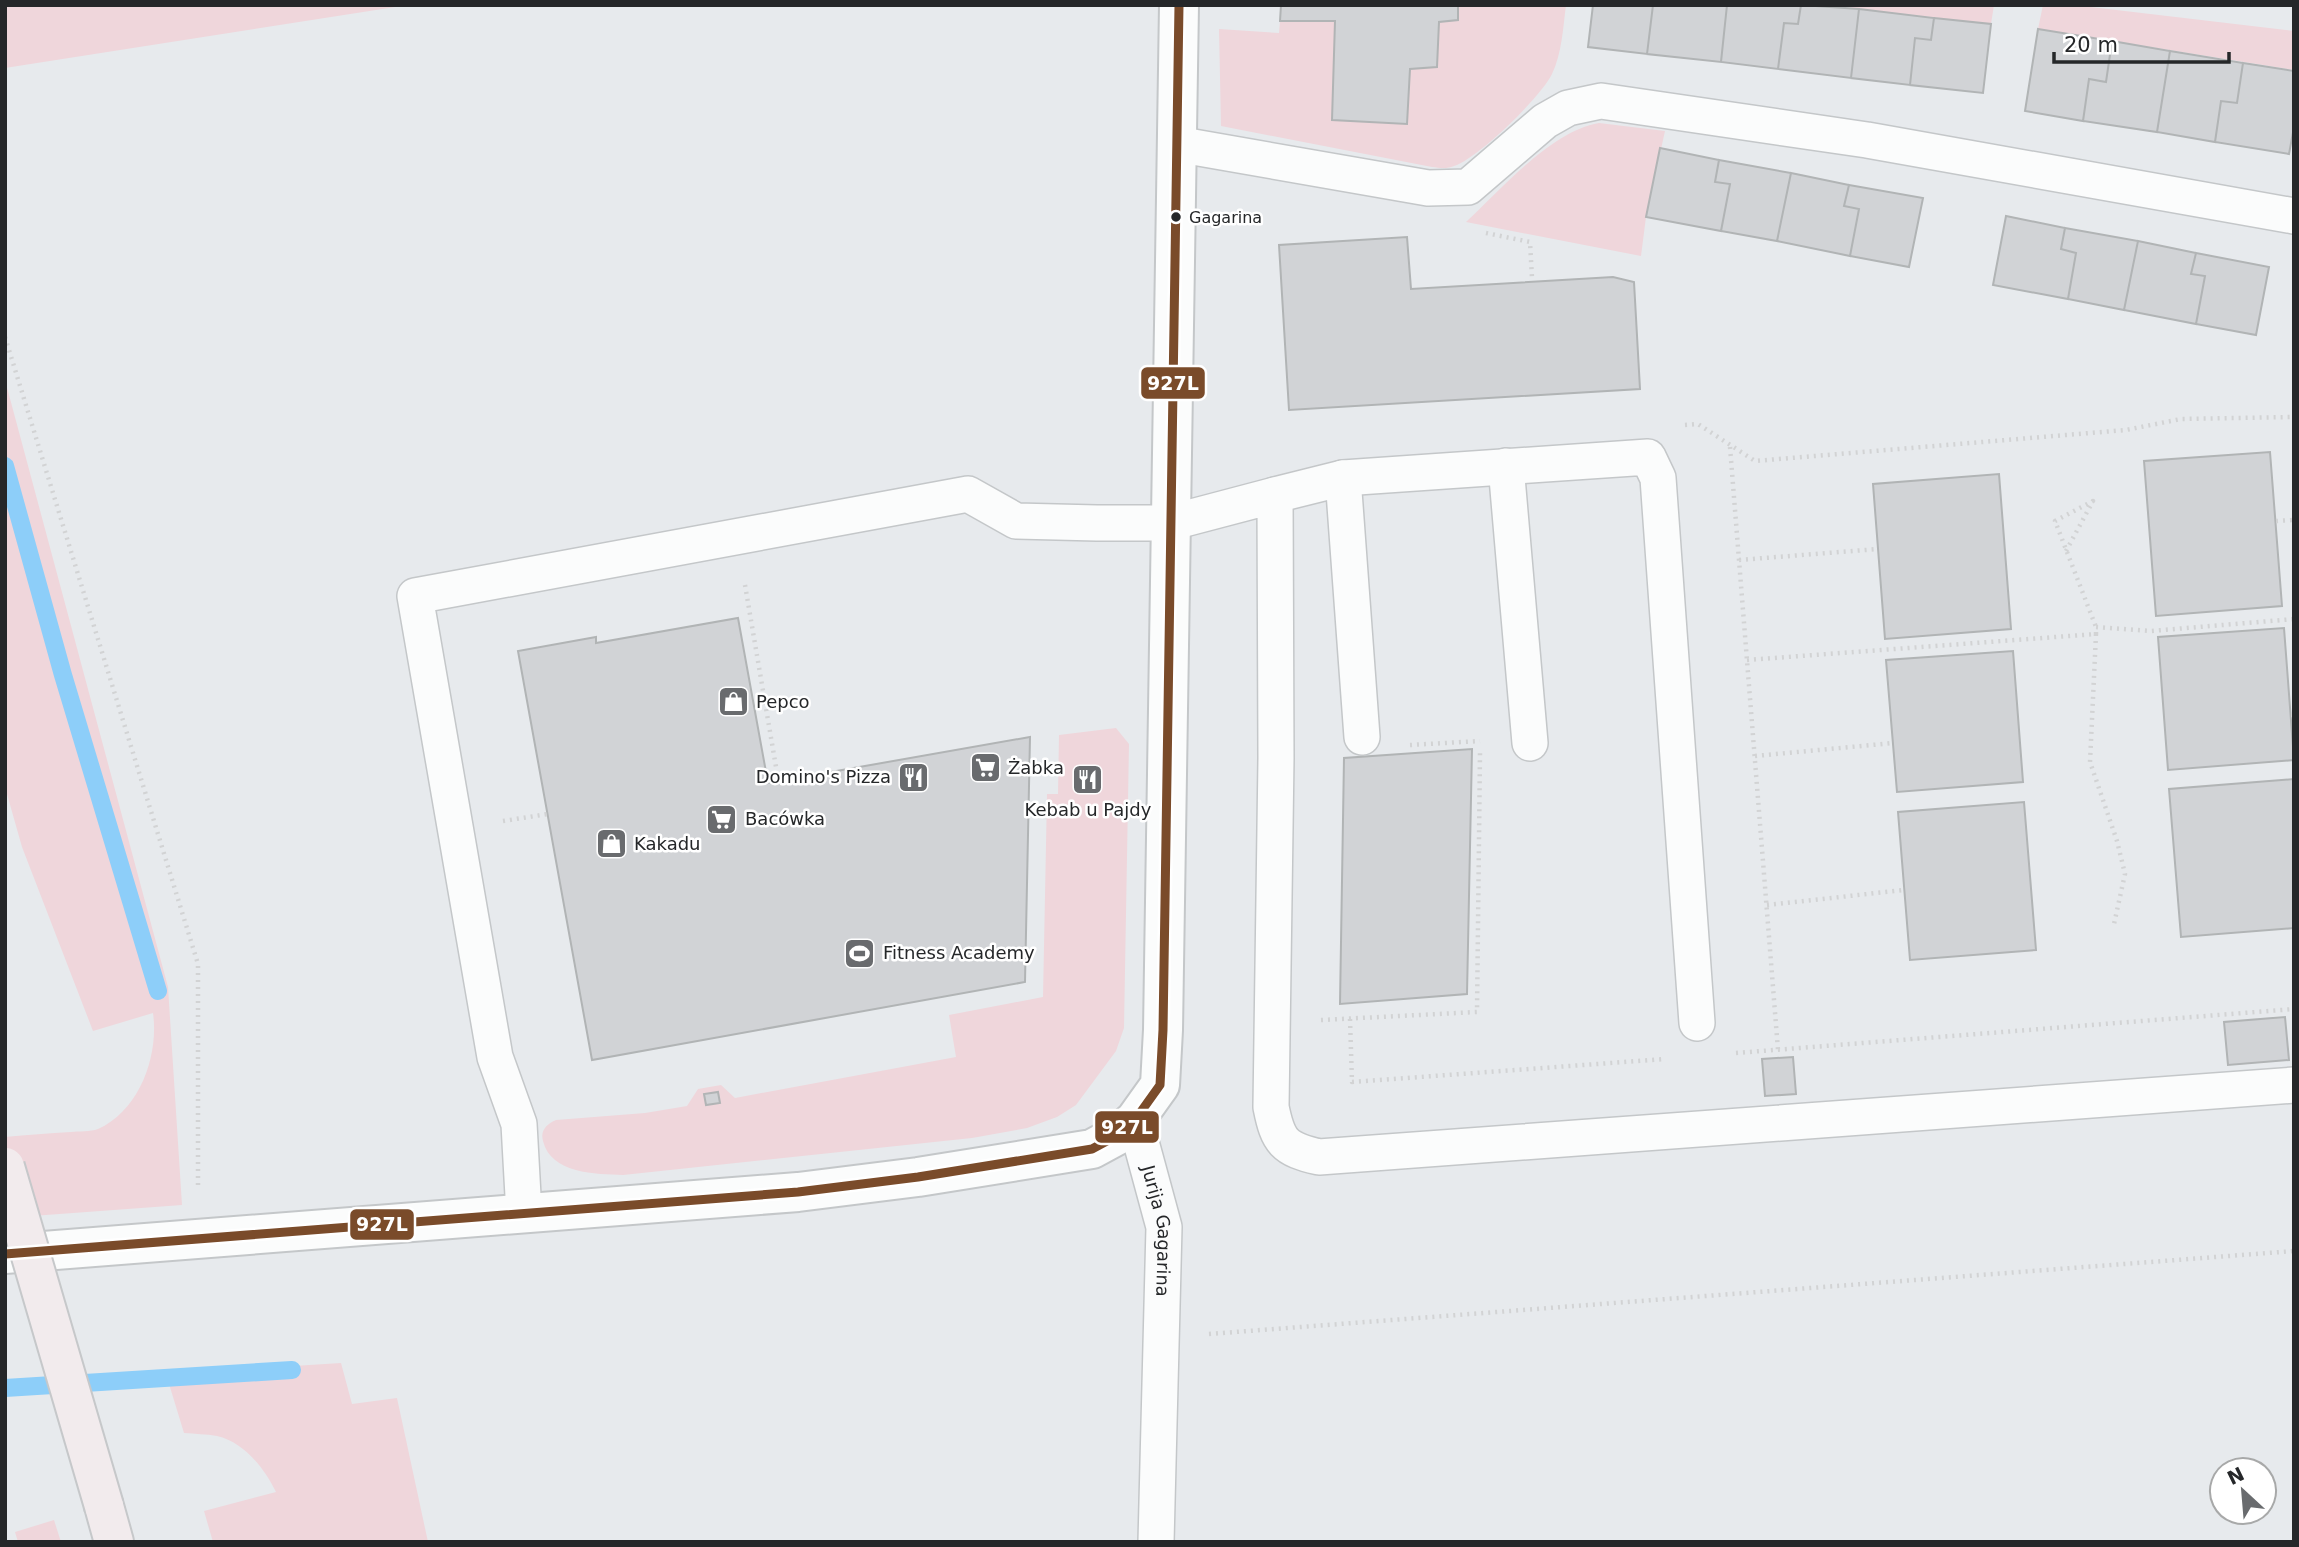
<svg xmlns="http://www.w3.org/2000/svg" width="2299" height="1547" font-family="'DejaVu Sans',sans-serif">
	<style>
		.green { fill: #efd6db }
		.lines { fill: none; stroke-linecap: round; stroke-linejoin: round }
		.stream { stroke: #8dcef9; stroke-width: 18 }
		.building { fill: #d1d3d6; stroke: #b1b4b5; stroke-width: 2 }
		.lane-casing { stroke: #c4c7c9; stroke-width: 38 }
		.street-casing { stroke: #c4c7c9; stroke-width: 42 }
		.highway-casing { stroke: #c6c8ca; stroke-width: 42 }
		.path { stroke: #d2d3d4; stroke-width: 4.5; stroke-dasharray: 2 5; stroke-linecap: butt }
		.lane { stroke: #fbfcfc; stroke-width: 35 }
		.street { stroke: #fbfcfc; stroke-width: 38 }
		.highway { stroke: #f2ebed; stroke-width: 38 }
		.highway-bridge-casing { stroke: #c6c8ca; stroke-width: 42; stroke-linecap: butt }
		.highway-bridge { stroke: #f2ebed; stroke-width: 38 }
		.bus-1-casing { stroke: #fff; stroke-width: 14 }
		.bus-1 { stroke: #7a4b2a; stroke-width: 9 }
		.bus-dot { fill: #252729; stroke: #fff; stroke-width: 2.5 }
		.labels { text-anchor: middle; stroke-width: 5; stroke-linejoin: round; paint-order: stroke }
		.bus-label { font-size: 16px; fill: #252729; stroke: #fff; text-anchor: start }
		.poi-label { font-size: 18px; fill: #252729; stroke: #fff; text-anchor: start }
		.street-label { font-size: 18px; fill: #252729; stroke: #fff }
		.line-badge { stroke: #fff; stroke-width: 2.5 }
		.badge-label { font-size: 19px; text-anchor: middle; font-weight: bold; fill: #fff }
	</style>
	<rect width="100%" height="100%" fill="#e7eaed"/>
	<path class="green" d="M5,5H408L5,68Z
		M1458,5H1566C1563,28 1562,53 1552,74C1541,97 1477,159 1454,166C1447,169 1440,168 1432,167L1221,126L1219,29L1279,33L1280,21H1335L1332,120L1407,124L1410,69L1437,67L1439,22L1457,20Z
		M1827,5H1994L1991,24Z
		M2043,5H2074L2294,31V70L2038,29Z
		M1599,123L1665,131L1646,217L1641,256L1466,222C1502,189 1551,131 1599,123Z
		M5,380L168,987L182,1205L5,1218V1137C27,1135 49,1133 71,1132C79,1131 90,1132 98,1129C140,1110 159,1055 153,1013L93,1031L22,847L5,787Z
		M1116,728L1129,744L1124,1028L1116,1051L1076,1105L1057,1117L1027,1128L972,1138L623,1175C596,1174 551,1174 543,1141C540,1130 547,1124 556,1120L645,1113L687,1106L698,1089L721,1085L735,1098L956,1057L949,1015L1043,997L1047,794H1058L1059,735Z
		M341,1363L352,1404L397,1398L428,1542H213L204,1511L276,1492C265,1469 244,1442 217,1436C206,1434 195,1434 184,1433L166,1374Z
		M54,1520L61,1542H18L15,1532Z"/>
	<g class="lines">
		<path class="stream" d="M5,466L63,675L158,991
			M5,1388L292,1370"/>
	</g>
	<path class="building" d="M1281,5H1458V20L1439,22L1437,67L1410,69L1407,124L1332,120L1335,21H1280Z
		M1593,5H1653L1647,54L1588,47Z
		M1653,5H1727L1721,62L1647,54Z
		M1727,5H1801L1798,24L1784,23L1778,69L1721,62Z
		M1801,5L1859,9L1851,78L1778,69L1784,23L1798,24Z
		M1859,9L1934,18L1931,40L1915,38L1910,85L1851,78Z
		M1934,18L1991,24L1983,93L1910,85L1915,38L1931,40Z
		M2038,29L2112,41L2106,82L2089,79L2083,121L2025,111Z
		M2112,41L2170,51L2157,132L2083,121L2089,79L2106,82Z
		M2170,51L2243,63L2237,103L2221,101L2215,142L2157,132Z
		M2243,63L2294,71V127L2289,154L2215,142L2221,101L2237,103Z
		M1660,148L1719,160L1715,182L1730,184L1721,231L1646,217Z
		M1719,160L1791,173L1777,241L1721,231L1730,184L1715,182Z
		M1791,173L1849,185L1844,206L1859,209L1850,256L1777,241Z
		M1849,185L1923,198L1909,267L1850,256L1859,209L1844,206Z
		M2006,216L2065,228L2061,249L2076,253L2068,299L1993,285Z
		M2065,228L2138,241L2124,310L2068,299L2076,253L2061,249Z
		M1407,237L1411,289L1613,277L1634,282L1640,389L1289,410L1279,245Z
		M2138,241L2196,253L2191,274L2205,276L2196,324L2124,310Z
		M2196,253L2269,267L2256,335L2196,324L2205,276L2191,274Z
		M2270,452L2282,606L2156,616L2144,461Z
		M1999,474L2011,629L1885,639L1873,484Z
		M738,618L768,783L1030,737L1025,982L592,1060L518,651L596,637V643Z
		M2284,628L2294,760L2168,770L2158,637Z
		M2013,651L2023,782L1897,792L1886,660Z
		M1472,749L1467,994L1340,1004L1344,758Z
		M2294,779V928L2181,937L2169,789Z
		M2024,802L2036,950L1910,960L1898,812Z
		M2285,1017L2289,1060L2228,1065L2224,1022Z
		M1793,1057L1796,1094L1765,1096L1762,1059Z
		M718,1092L720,1103L706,1105L704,1094Z"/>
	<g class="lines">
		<defs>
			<g id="lane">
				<path d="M1176,144L1428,188L1468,187L1545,121L1568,108L1601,101L1867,140L2294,216"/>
				<path d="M1506,466L1530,743"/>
				<path d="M1343,478L1362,737"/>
				<path d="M1275,495L1343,478L1648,457L1658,478L1697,1023"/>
				<path id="s1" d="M1135,1120L1164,1227L1156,1542"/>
				<path d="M524,1214L519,1124L495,1057L415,596L968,494L1016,521L1097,523H1169L1275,495L1276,758L1271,1107C1278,1142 1284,1149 1319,1157L2294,1085"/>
			</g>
			<path id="street" d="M5,1254L798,1192L918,1177L1092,1149L1116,1136L1135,1120L1160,1085L1163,1030L1179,5"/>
			<path id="highway" d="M104,1506L114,1542"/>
		</defs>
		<use href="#lane" class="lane-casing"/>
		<use href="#street" class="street-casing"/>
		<use href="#highway" class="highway-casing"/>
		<path class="path" d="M1486,233L1530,242L1532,278
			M5,337L198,964V1190
			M1685,425L1698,424L1755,461L2126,430L2181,419L2294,417
			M1730,447L1778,1050
			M2276,521L2294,520
			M2066,551L2093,501L2055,521L2096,627
			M1739,560L1878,549
			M745,585L776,767
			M2096,634L2090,762L2117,841L2125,874L2114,924
			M1747,660L2096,634V627L2151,631L2294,619
			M2291,715H2294
			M1410,745L1480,741
			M1755,756L1893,743
			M503,821L548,814
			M1767,905L1904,890
			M1350,1019L1352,1082L1665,1059
			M1321,1020L1477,1012L1480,753
			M1736,1053L2294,1009
			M1209,1334L2294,1251"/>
		<use href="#lane" class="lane"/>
		<use href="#street" class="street"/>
		<use href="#highway" class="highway"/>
		<defs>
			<path id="highway-bridge" d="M5,1167L104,1506"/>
		</defs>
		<use href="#highway-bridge" class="highway-bridge-casing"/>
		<use href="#highway-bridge" class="highway-bridge"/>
		<defs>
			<path id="bus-1" d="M5,1254L798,1192L918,1177L1092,1149L1116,1136L1135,1120L1160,1085L1163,1030L1179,5"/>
		</defs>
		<use href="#bus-1" class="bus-1-casing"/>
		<use href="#bus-1" class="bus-1"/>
	</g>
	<defs>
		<symbol id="shop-square" viewBox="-11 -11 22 22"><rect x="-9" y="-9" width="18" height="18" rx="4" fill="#696b6e" stroke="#fff"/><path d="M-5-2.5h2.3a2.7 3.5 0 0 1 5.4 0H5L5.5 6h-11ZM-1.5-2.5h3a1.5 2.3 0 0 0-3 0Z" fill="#fff"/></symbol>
		<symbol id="supermarket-square" viewBox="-11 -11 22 22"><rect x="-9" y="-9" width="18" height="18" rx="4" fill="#696b6e" stroke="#fff"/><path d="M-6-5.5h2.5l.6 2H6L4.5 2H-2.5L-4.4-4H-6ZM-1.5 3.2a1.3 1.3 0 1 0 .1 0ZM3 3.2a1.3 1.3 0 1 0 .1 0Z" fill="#fff"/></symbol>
		<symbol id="restaurant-square" viewBox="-11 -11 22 22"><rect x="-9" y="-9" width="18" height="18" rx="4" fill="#696b6e" stroke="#fff"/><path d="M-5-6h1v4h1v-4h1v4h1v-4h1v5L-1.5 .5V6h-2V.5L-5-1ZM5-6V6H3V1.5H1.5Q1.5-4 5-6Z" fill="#fff"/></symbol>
		<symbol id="stadium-square" viewBox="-11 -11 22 22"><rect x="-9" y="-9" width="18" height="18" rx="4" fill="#696b6e" stroke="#fff"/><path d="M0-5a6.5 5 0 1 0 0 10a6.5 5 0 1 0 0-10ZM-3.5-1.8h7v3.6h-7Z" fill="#fff"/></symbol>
	</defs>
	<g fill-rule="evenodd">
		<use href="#shop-square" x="716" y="684" width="35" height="35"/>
		<use href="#supermarket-square" x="968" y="750" width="35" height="35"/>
		<use href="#restaurant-square" x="896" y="760" width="35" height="35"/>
		<use href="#restaurant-square" x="1070" y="762" width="35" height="35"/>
		<use href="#supermarket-square" x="704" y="802" width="35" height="35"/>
		<use href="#shop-square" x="594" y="826" width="35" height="35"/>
		<use href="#stadium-square" x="842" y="936" width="35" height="35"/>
	</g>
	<circle class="bus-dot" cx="1176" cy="217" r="6"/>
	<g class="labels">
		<g class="bus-label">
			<text x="1189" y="223">Gagarina</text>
		</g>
		<g class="poi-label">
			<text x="756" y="708">Pepco</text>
			<text x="1008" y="774">Żabka</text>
			<text x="891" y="783" text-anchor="end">Domino's Pizza</text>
			<text x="1088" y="816" text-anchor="middle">Kebab u Pajdy</text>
			<text x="745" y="825">Bacówka</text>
			<text x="634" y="850">Kakadu</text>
			<text x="883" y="959">Fitness Academy</text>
		</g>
		<g class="street-label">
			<text dy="6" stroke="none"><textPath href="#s1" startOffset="114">Jurija Gagarina</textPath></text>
		</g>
	</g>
	<g class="line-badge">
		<rect x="1140" y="366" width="66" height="34" rx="7" fill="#7a4b2a"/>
		<rect x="1094" y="1110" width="66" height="34" rx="7" fill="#7a4b2a"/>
		<rect x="349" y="1208" width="66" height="33" rx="7" fill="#7a4b2a"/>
	</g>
	<g class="badge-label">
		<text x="1173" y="390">927L</text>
		<text x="1127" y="1134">927L</text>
		<text x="382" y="1231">927L</text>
	</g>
	<rect width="2299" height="1547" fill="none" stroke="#252729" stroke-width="14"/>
	<g transform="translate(2243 1491) rotate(334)"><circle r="33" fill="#ffffff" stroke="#a8a9a9" stroke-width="2"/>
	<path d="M0-5L12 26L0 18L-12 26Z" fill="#696b6e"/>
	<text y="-10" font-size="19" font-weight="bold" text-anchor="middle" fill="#252729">N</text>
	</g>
	<path d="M2054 52v10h175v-10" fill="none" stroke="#252729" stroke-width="3.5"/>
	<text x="2064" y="52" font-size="21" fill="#252729" stroke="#ffffff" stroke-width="5" paint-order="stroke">20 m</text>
</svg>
